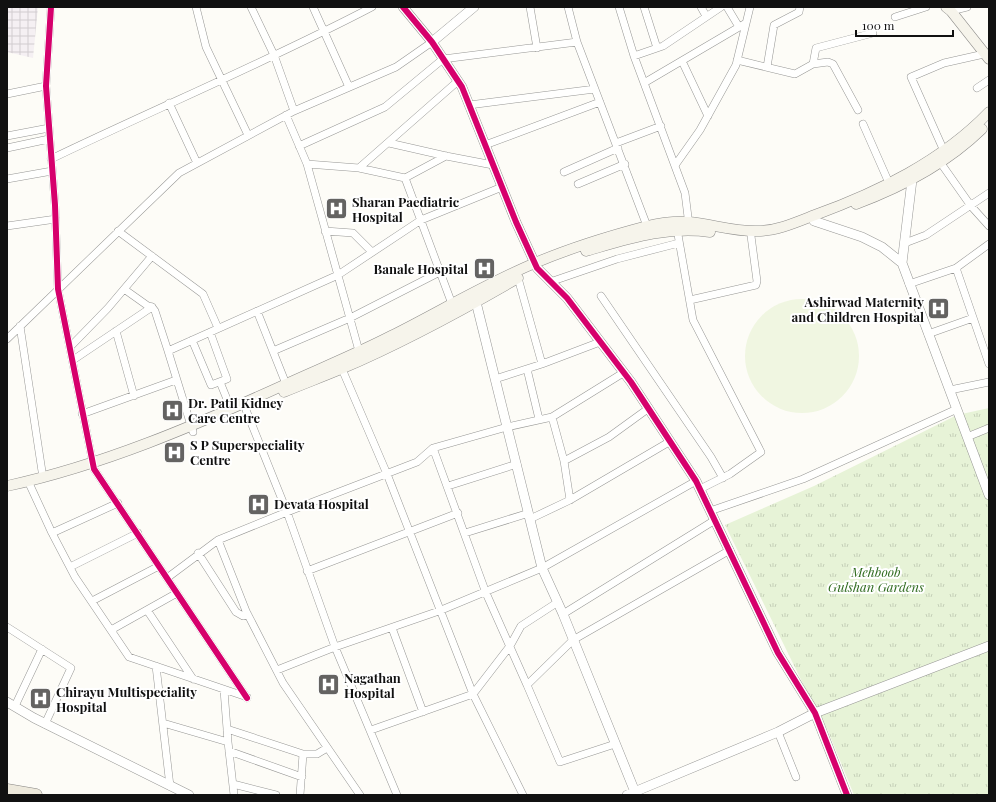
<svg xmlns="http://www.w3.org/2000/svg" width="996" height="802" font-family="'Playfair Display',serif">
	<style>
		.industrial { fill: url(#industrial-grid) }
		.park { fill: url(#park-tufts) }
		.pitch { fill: #f0f6e1 }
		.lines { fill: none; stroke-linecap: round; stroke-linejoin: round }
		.minor-casing { stroke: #979795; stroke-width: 8 }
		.tertiary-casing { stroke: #979795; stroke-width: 10 }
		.secondary-casing { stroke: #8e8d8b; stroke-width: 11 }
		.primary-casing { stroke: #858482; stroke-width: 13 }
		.minor { stroke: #fffffe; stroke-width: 7 }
		.tertiary { stroke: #fffffe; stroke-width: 9 }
		.secondary { stroke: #f6f4eb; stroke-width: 10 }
		.primary { stroke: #ede9dc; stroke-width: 12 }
		.cycleway-casing { stroke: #fff; stroke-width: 8 }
		.cycleway { stroke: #d6006c; stroke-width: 6 }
		.labels { text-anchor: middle; stroke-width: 4; stroke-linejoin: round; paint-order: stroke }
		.poi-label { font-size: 13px; font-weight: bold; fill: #111; stroke: #fff; text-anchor: start }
		.park-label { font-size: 13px; font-style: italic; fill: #2f6b1f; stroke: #fff }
	</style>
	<defs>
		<pattern id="industrial-grid" width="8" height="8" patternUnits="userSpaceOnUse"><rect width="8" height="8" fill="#f5f0f3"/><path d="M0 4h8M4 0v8" fill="none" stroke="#d1cdcf"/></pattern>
		<pattern id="park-tufts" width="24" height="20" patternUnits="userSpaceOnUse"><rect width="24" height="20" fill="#e7f3d7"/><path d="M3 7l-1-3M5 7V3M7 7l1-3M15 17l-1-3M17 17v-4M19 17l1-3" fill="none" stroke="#c5cfb8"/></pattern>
	</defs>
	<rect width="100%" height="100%" fill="#fdfcf7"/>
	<path class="industrial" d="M7,7H38L33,58L7,52Z"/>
	<path class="park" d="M989,408V795H854L828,731L811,700L725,525L814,486L957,415Z"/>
	<path class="pitch" d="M745 356a57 57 0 1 1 114 0a57 57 0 1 1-114 0Z"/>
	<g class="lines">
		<defs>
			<path id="minor" d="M51,7L46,86L55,205L58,289L94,469L247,698
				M196,7L206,47L248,135
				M251,7L274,55L294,111
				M313,7L349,87
				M530,7L537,48
				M568,7L577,42
				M619,7L634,56L685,193L689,225
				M644,7L657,48
				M701,7L706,16
				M727,7L739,27
				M951,11L967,7
				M895,17L926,7
				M634,56L663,46L721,7
				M737,60L795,74L813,64L816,48L873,33
				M682,61L708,116
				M813,64L828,62L833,64L858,110
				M767,67L774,25L799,12L800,7
				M644,83L746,23
				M977,88L989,80
				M7,94L46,86
				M169,103L197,163
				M469,105L595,89
				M286,115L307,164L359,351
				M863,124L889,183
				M7,136L49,128
				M389,143L446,156L493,165
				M616,143L661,126
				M485,145L600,102
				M299,146L385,107L443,59L577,42L647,226
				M7,148L49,139
				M944,151L911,77L944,63L984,54
				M51,159C157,108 267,62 372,7
				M940,162L971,206L989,226
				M307,164L359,168
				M676,164L700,130L736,65L750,7
				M564,172L618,148
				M405,178L446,156
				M7,179L52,171
				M578,184L625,164
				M7,226L56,219
				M677,229L693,320L761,452L730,474L700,489
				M118,231L203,294L218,328
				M325,231L353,233L372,252
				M905,243L926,235L989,193
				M989,244L956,268L989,364
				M518,278L542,364
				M550,282L617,259L679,243
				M909,284L956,268
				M124,289L148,306L152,307
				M601,296L711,457L723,478
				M690,300L756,285L757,281L751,236
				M452,304L405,178L359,168L458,81
				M257,311L286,384
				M20,326L43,478
				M116,331L134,396
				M928,334L973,318
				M7,339L179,173L294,111L396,67L432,42
				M192,340L211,385L227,379L210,332
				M70,347L108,308L152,256
				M273,351L350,318L440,272
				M73,360L152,307L155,311L168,351
				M342,369L387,474L473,694L523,795
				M527,369L539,419
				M495,379L542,364L600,342
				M220,382L231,409
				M950,390L989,382
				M246,410L287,512L335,647L397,795
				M82,414L176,380
				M552,417L564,461L570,500
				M193,432L168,351L338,275L421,220L502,187
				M967,437L989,428
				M433,448L486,593L527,685
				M564,461L609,437L649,408
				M28,481L52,533L75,577L129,657L247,697
				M448,486L517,464
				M710,511L803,479L957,409
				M530,519L570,500L669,442
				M52,533L118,503
				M465,533L529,513
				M218,540L246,611L283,683L360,795
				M198,553L236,612L243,616L248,615
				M70,567L138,533
				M307,571L458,513
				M167,578L218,540L287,512L417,462L433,448L507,427L552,417L623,373
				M92,601L159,566
				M147,610L193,679
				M563,614L715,520
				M7,627L71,668L45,724
				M392,628L423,712
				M111,630L177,593
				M156,666L170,786
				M277,670L335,647L439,611L542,568L696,481
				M224,690L228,742
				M15,706L42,649
				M163,723L228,742L234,795
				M227,729L303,754H317L327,748
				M371,730L473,694L510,646L521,626L558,602
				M778,732L796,777
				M615,744L560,762L527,685L573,640L730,550
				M229,751L302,777
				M233,784L276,795
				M300,795L303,754"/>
			<path id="tertiary" d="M403,7L432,42L462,87L516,222L537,268L567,298L631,382L696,481L778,653L815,713L847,795
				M432,42L474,7
				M814,221L862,237L882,247L902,263L912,180
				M902,263L989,495
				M476,302L542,568L563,614L635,792
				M7,702L34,718L189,795
				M627,795L778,732L815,713L989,646"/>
			<path id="secondary" d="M946,7L951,11L989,59
				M856,204C902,187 946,164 982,129
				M586,251C628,239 666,226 710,232
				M284,392C303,384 322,377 341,369C402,343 461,311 518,278
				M7,486C103,465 194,426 284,385C319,369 356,354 391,336C439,312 485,284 535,263C570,248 609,236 647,226C660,223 675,221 689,222C712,224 735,232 758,231C777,231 797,222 815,215C878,192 942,161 989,112"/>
			<path id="primary" d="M7,790L36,795"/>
		</defs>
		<use href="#minor" class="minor-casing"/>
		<use href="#tertiary" class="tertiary-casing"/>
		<use href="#secondary" class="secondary-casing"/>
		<use href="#primary" class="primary-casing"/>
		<use href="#minor" class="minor"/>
		<use href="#tertiary" class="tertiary"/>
		<use href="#secondary" class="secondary"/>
		<use href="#primary" class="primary"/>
		<defs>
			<path id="cycleway" d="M51,7L46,86L55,205L58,289L94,469L247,698
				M403,7L432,42L462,87L516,222L537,268L567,298L631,382L696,481L778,653L815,713L847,795"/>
		</defs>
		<use href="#cycleway" class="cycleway-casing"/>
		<use href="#cycleway" class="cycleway"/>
	</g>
	<defs>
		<symbol id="hospital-square" viewBox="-11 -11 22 22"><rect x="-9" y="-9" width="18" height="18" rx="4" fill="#646362" stroke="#fff"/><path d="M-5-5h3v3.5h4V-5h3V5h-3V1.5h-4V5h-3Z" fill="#fff"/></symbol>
	</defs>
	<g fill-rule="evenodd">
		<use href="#hospital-square" x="324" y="196" width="25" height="25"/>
		<use href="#hospital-square" x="472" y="256" width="25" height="25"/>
		<use href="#hospital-square" x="926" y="296" width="25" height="25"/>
		<use href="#hospital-square" x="160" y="398" width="25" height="25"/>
		<use href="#hospital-square" x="162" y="440" width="25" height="25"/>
		<use href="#hospital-square" x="246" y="492" width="25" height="25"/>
		<use href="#hospital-square" x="316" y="672" width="25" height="25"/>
		<use href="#hospital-square" x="28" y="686" width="25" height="25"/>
	</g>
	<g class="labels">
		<g class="poi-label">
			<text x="352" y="207">Sharan Paediatric<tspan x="352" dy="15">Hospital</tspan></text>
			<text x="468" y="274" text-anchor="end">Banale Hospital</text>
			<text x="924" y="307" text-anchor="end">Ashirwad Maternity<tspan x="924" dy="15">and Children Hospital</tspan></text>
			<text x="188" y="408">Dr. Patil Kidney<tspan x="188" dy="15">Care Centre</tspan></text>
			<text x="190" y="450">S P Superspeciality<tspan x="190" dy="15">Centre</tspan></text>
			<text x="274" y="509">Devata Hospital</text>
			<text x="344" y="683">Nagathan<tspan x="344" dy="15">Hospital</tspan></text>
			<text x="56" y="697">Chirayu Multispeciality<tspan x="56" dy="15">Hospital</tspan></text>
		</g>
		<g class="park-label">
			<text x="876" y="577">Mehboob<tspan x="876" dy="15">Gulshan Gardens</tspan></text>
		</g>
	</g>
	<rect width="996" height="802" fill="none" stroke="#111111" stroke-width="16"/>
	<path d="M856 30v6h97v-6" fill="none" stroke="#111111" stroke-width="2"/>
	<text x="862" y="30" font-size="12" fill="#111111" stroke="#ffffff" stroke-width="3" paint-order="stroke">100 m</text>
</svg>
